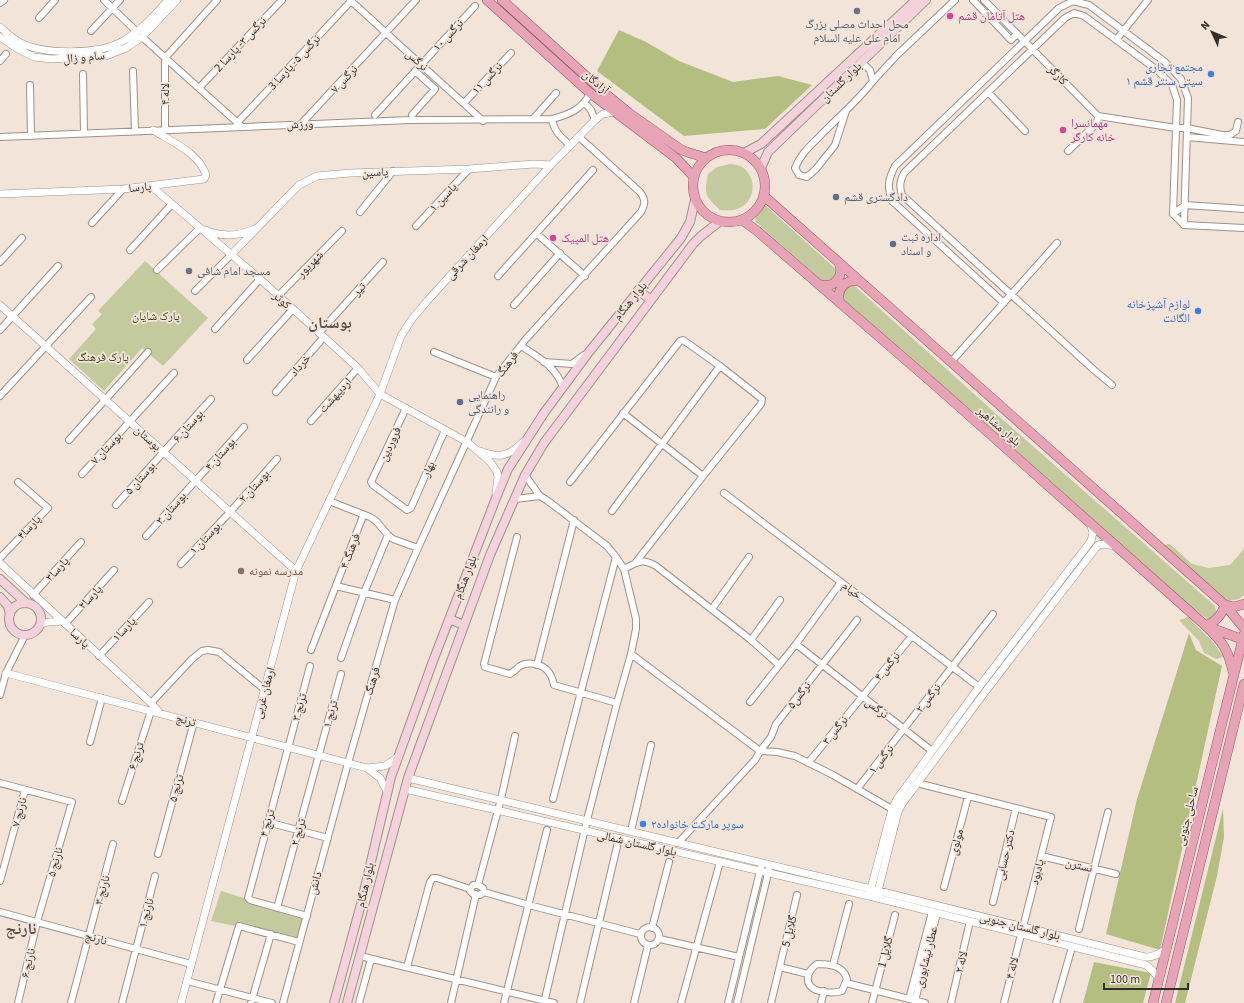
<svg xmlns="http://www.w3.org/2000/svg" width="1244" height="1003" font-family="'Source Sans 3','Noto Naskh Arabic',sans-serif">
	<style>
		.green { fill: #c3ca9d }
		.forest { fill: #b5be81 }
		.lines { fill: none; stroke-linecap: round; stroke-linejoin: round }
		.minor-casing { stroke: #9f9187; stroke-width: 8 }
		.tertiary-casing { stroke: #9f9187; stroke-width: 8 }
		.secondary-casing { stroke: #9f9187; stroke-width: 10 }
		.primary-casing { stroke: #9e5466; stroke-width: 10 }
		.minor { stroke: #fff; stroke-width: 6 }
		.tertiary { stroke: #fff; stroke-width: 7 }
		.secondary { stroke: #f3d2db; stroke-width: 8 }
		.primary { stroke: #e7a4b6; stroke-width: 9 }
		.worship-dot { fill: #6b7280; stroke: #f3e4da; stroke-width: 1.5 }
		.hotel-dot { fill: #d1479c; stroke: #f3e4da; stroke-width: 1.5 }
		.shop-dot { fill: #3f7fe0; stroke: #f3e4da; stroke-width: 1.5 }
		.service-dot { fill: #5c6f8a; stroke: #f3e4da; stroke-width: 1.5 }
		.education-dot { fill: #8d6e63; stroke: #f3e4da; stroke-width: 1.5 }
		.labels { text-anchor: middle; stroke-width: 3.5; stroke-linejoin: round; paint-order: stroke }
		.hotel-label { font-size: 12px; fill: #b23c85; stroke: #f3e4da; text-anchor: start }
		.worship-label { font-size: 12px; fill: #5b616d; stroke: #f3e4da }
		.street-label { font-size: 12px; fill: #352f2c; stroke: #f3e4da }
		.shop-label { font-size: 12px; fill: #366cbe; stroke: #f3e4da; text-anchor: end }
		.service-label { font-size: 12px; fill: #4e5e75; stroke: #f3e4da; text-anchor: start }
		.park-label { font-size: 12px; fill: #3f4517; stroke: #f3e4da }
		.education-label { font-size: 12px; fill: #785e54; stroke: #f3e4da; text-anchor: start }
		.district-label { font-size: 16px; font-weight: bold; fill: #5d5048; stroke: #f3e4da }
	</style>
	<rect width="100%" height="100%" fill="#f3e4da"/>
	<path class="green" d="M730,164C734,164 739,165 742,167C760,179 754,207 733,210C729,211 724,210 720,210C705,196 704,195 708,174L717,167Z
		M765,205L993,411L1215,606L1216,612L1209,620L1188,605L768,233L756,222L755,217Z
		M145,261L208,318L163,366L142,348L104,391L69,359L96,329L92,324L102,314L98,311Z
		M1170,544L1192,564L1209,568L1230,565L1243,550L1244,547V595L1239,599L1228,601L1163,545Z
		M1188,617L1212,641L1224,657L1216,659L1204,653L1199,641L1179,620Z
		M221,891L305,917L300,939L211,921Z"/>
	<path class="forest" d="M619,30L646,42L679,61L733,82L778,76L812,85L765,129L684,136L597,71Z
		M1189,633L1196,650L1222,666L1160,950L1106,934L1137,799Z
		M1223,809L1224,837L1217,876L1185,1003H1175Z
		M1094,962L1151,973L1143,1003H1083Z"/>
	<g class="lines">
		<defs>
			<path id="minor" d="M104,0L137,32
				M350,0L483,121
				M973,0L1011,40L1017,34
				M984,0L1098,116L1097,123L1068,151
				M0,3L4,0
				M39,18L55,0
				M91,31L120,0
				M142,37L240,125
				M1116,40L1148,0
				M0,61L6,54
				M133,71L135,131
				M83,74L84,133
				M873,81L897,55L955,0
				M30,85L31,136
				M199,88L282,0
				M988,92L1025,131
				M464,103L511,53
				M585,103L591,110L595,120
				M846,111L835,145L816,169L807,177L799,175L795,168C800,155 809,147 819,137C837,118 857,102 873,81L870,70L861,62
				M375,115L475,6
				M412,115L435,89L415,71
				M1098,116L1176,128H1187L1222,135H1230L1236,131L1238,122
				M533,119L556,93
				M552,119C554,132 562,138 570,145
				M237,123L352,0
				M301,124L416,0
				M165,130V58L217,0
				M0,137L410,120L552,119C568,115 583,109 590,93
				M1187,137L1244,142
				M360,212L393,171
				M1173,214L1185,205L1244,209
				M92,223L123,189
				M416,226L469,169
				M537,234L585,276
				M130,250L172,204
				M0,262L22,238
				M157,270L200,228
				M498,276L593,170
				M195,291L231,255
				M278,296L342,231
				M1004,303L892,201C887,186 888,180 895,166L1059,8L1073,1L1089,5L1165,62L1181,79L1188,98L1184,225
				M514,305L560,253
				M215,329L260,279
				M0,330L58,266
				M319,333L383,262
				M521,346C538,357 557,367 563,388
				M434,352L496,377
				M247,360L293,309
				M544,362L572,364L584,355
				M951,362L1057,243
				M1112,385L1094,370L902,195C899,186 900,181 904,173L1065,18L1074,13L1084,16L1157,70L1172,85L1177,100L1173,214L1184,225L1244,228
				M276,392L324,337
				M0,396L91,297
				M406,408L371,482L373,485L407,510L411,508L445,430
				M623,413L703,476
				M311,421L358,368
				M69,440L148,352
				M82,474L174,373
				M525,475L540,496L548,501L607,546L616,557L624,569L636,619V629L631,654L617,703L587,820L544,1003
				M570,482L680,341L683,340L720,366L762,399L761,404L703,476L636,562
				M724,493L979,687
				M515,499L540,496
				M329,501L370,517L376,521L388,535L393,539L418,548
				M116,505L211,399
				M612,511L720,366
				M146,536L244,427
				M517,537L484,664L485,667L510,674C514,672 517,668 520,666C528,661 541,664 547,670C551,674 553,680 554,685L617,703
				M0,558L48,508L18,482
				M181,564L230,512L277,459
				M624,569C637,562 642,558 656,566L751,640L779,665
				M336,586L395,600
				M33,595L81,542
				M712,609L749,557
				M65,624L114,570
				M751,640L780,600
				M796,644L932,751
				M311,650L363,516
				M631,654L760,751L777,752L795,756L833,775L892,809
				M99,656L149,602
				M341,658L364,593L388,535
				M537,665L574,520
				M0,695L6,673L25,635
				M750,702L796,644L841,582
				M151,703L192,659L202,651L208,650L219,652L265,690
				M90,742L102,698
				M808,763L912,636
				M0,783L72,802L37,922L18,1003
				M917,783L1051,817L1023,927
				M857,789L993,614
				M553,799L616,557
				M122,801L151,711
				M267,822L328,838
				M631,831L651,745
				M678,843L755,760L760,751L771,737L776,724L857,620
				M158,854L194,722
				M1041,856L1116,874
				M0,881L25,790
				M478,885L501,799L515,736
				M944,887L968,797
				M484,892L480,895L473,894L470,891L473,885H478L483,888L484,892L529,905L640,934
				M993,902L1016,808
				M277,908L341,674
				M0,912L191,964
				M307,916L250,900L248,898L310,666
				M641 936a9 9 0 1 1 18 0a9 9 0 1 1-18 0Z
				M652,928L669,862
				M1079,929L1108,812
				M660,939L739,957
				M360,956L554,1003
				M817,964C829,964 843,965 847,979L842,991C835,993 824,993 816,990C803,984 807,971 817,964Z
				M833,965L849,904
				M407,967L430,882L433,878H437L470,889
				M780,967L808,974
				M187,981L272,1003
				M846,983L925,1003
				M909,999L932,912
				M915,1001L937,913
				M71,1003L113,844
				M122,1003L155,876
				M216,1003L239,926L299,942
				M251,1003L271,934
				M283,1003L348,763L395,600L418,548L496,377L525,340L641,212C645,204 646,200 640,192L579,137
				M359,1003L371,959
				M451,1003L476,894
				M504,1003L547,830
				M580,1003L619,838
				M634,1003L648,945
				M681,1003L720,862
				M728,1003L762,863
				M737,1003L770,865
				M771,1003L797,895
				M821,1003L824,991
				M872,1003L895,915
				M951,1003L970,921
				M1004,1003L1021,934
				M1056,1003L1072,947"/>
			<path id="tertiary" d="M0,27C6,32 12,38 19,42C43,55 100,55 123,41C141,31 155,15 168,0
				M0,37L18,49L34,57L52,59L106,56L126,48L142,37L177,0
				M151,186L260,279L358,368L380,394L467,442L486,458L491,463L497,472L498,477L496,493
				M0,194L123,189L204,179L206,175C199,153 172,142 153,130
				M205,230C222,237 237,237 254,229
				M231,255L299,185L317,176L350,173L469,169L534,164L551,165
				M0,305L296,571
				M480,451C499,459 509,456 523,442
				M0,563L151,703L159,712
				M41,624L48,622L62,621
				M6,673L367,768L385,766L398,757
				M367,768L380,778L387,791
				M408,778L871,889L1145,957C1153,958 1160,953 1167,949
				M405,789L869,896L1146,965L1153,971L1159,979
				M870,892L892,809L897,799L979,687L1091,541L1093,533L1090,522
				M877,895L898,812L902,804L985,692L1098,545L1104,544L1115,546
				M181,1003L296,571L380,394L401,336L412,319L428,300L551,165L595,120L603,114L614,112"/>
			<path id="secondary" d="M744,153L761,144L916,0
				M761,168L768,152L926,0
				M638,290L651,300
				M0,579L26,603
				M0,597L8,606L10,615
				M9 619a16 16 0 1 1 32 0a16 16 0 1 1-32 0Z
				M449,619L464,625
				M334,1003L361,904L391,777L433,661L496,498L508,469L544,413L589,352L681,238L690,222L695,200
				M347,1003L408,778L490,555L525,475L544,443L693,244L701,236L719,222"/>
			<path id="primary" d="M487,0L590,93L676,158L694,177
				M502,0L608,96L629,113L680,149L687,152L706,158
				M693 186a36 36 0 1 1 72 0a36 36 0 1 1-72 0Z
				M764,196L1225,605L1244,628
				M742,220L756,230L936,386L1206,626L1244,640
				M818,284C833,290 845,277 839,263
				M840,303C835,289 847,277 861,282
				M1233,672C1228,650 1223,642 1206,626C1216,621 1221,616 1225,605L1234,607L1244,604
				M1153,1003L1244,634
				M1166,1003L1244,684"/>
		</defs>
		<use href="#minor" class="minor-casing"/>
		<use href="#tertiary" class="tertiary-casing"/>
		<use href="#secondary" class="secondary-casing"/>
		<use href="#primary" class="primary-casing"/>
		<use href="#minor" class="minor"/>
		<use href="#tertiary" class="tertiary"/>
		<use href="#secondary" class="secondary"/>
		<use href="#primary" class="primary"/>
	</g>
	<g class="worship-dot">
		<circle cx="857" cy="11" r="4"/>
		<circle cx="189" cy="271" r="4"/>
	</g>
	<g class="hotel-dot">
		<circle cx="950" cy="16" r="4"/>
		<circle cx="1063" cy="130" r="4"/>
		<circle cx="553" cy="238" r="4"/>
	</g>
	<g class="shop-dot">
		<circle cx="1211" cy="74" r="4"/>
		<circle cx="1198" cy="311" r="4"/>
		<circle cx="643" cy="824" r="4"/>
	</g>
	<g class="service-dot">
		<circle cx="836" cy="197" r="4"/>
		<circle cx="893" cy="244" r="4"/>
		<circle cx="460" cy="402" r="4"/>
	</g>
	<circle class="education-dot" cx="241" cy="571" r="4"/>
	<g class="labels">
		<g class="hotel-label">
			<text x="958" y="20">هتل آتامان قشم</text>
			<text x="1071" y="127">مهمانسرا<tspan x="1071" dy="14">خانه کارگر</tspan></text>
			<text x="561" y="242">هتل المپیک</text>
		</g>
		<g class="worship-label">
			<text x="857" y="28">محل احداث مصلی بزرگ<tspan x="857" dy="14">امام علی علیه السلام</tspan></text>
			<text x="197" y="275" text-anchor="start">مسجد امام شافی</text>
		</g>
		<g class="street-label">
			<text transform="translate(448 35) rotate(-47)" y="4">نرگس ۱۰</text>
			<text transform="translate(240 44) rotate(-47)" y="4">نرگس ۳- پارسا 2</text>
			<text transform="translate(84 57) rotate(-5)" y="4">سام و زال</text>
			<text transform="translate(417 60) rotate(42)" y="4">نرگس</text>
			<text transform="translate(294 62) rotate(-47)" y="4">نرگس ۵- پارسا 3</text>
			<text transform="translate(1058 75) rotate(46)" y="4">کارگر</text>
			<text transform="translate(487 78) rotate(-47)" y="4">نرگس ۱۱</text>
			<text transform="translate(344 79) rotate(-47)" y="4">نرگس ۷</text>
			<text transform="translate(596 82) rotate(40)" y="4">آزادگان</text>
			<text transform="translate(841 82) rotate(-44)" y="4">بلوار گلستان</text>
			<text transform="translate(165 94) rotate(-90)" y="4">لاله ۴</text>
			<text transform="translate(300 124) rotate(-2)" y="4">ورزش</text>
			<text transform="translate(375 172) rotate(-3)" y="4">یاسین</text>
			<text transform="translate(140 187) rotate(-6)" y="4">پارسا</text>
			<text transform="translate(443 197) rotate(-47)" y="4">یاسین ۱</text>
			<text transform="translate(467 257) rotate(-47)" y="4">ارمغان شرقی</text>
			<text transform="translate(310 264) rotate(-46)" y="4">شهریور</text>
			<text transform="translate(359 289) rotate(-48)" y="4">تیر</text>
			<text transform="translate(282 300) rotate(42)" y="4">کوثر</text>
			<text transform="translate(630 301) rotate(-51)" y="4">بلوار هنگام</text>
			<text transform="translate(507 364) rotate(-53)" y="4">فرهنگ</text>
			<text transform="translate(300 365) rotate(-49)" y="4">خرداد</text>
			<text transform="translate(335 395) rotate(-48)" y="4">اردیبهشت</text>
			<text transform="translate(188 426) rotate(-48)" y="4">بوستان ۶</text>
			<text transform="translate(999 426) rotate(41)" y="4">بلوار مشاهیر</text>
			<text transform="translate(148 438) rotate(42)" y="4">بوستان</text>
			<text transform="translate(390 444) rotate(-65)" y="4">فروردین</text>
			<text transform="translate(106 448) rotate(-47)" y="4">بوستان ۷</text>
			<text transform="translate(220 454) rotate(-48)" y="4">بوستان ۴</text>
			<text transform="translate(428 469) rotate(-66)" y="4">بهار</text>
			<text transform="translate(140 478) rotate(-48)" y="4">بوستان ۵</text>
			<text transform="translate(254 486) rotate(-48)" y="4">بوستان ۲</text>
			<text transform="translate(171 508) rotate(-48)" y="4">بوستان ۳</text>
			<text transform="translate(29 527) rotate(-47)" y="4">پارسا۴</text>
			<text transform="translate(205 538) rotate(-46)" y="4">بوستان ۱</text>
			<text transform="translate(350 551) rotate(-69)" y="4">فرهنگ ۴</text>
			<text transform="translate(57 569) rotate(-48)" y="4">پارسا۳</text>
			<text transform="translate(465 577) rotate(-69)" y="4">بلوار هنگام</text>
			<text transform="translate(852 590) rotate(37)" y="4">خیام</text>
			<text transform="translate(90 597) rotate(-48)" y="4">پارسا۲</text>
			<text transform="translate(124 629) rotate(-47)" y="4">پارسا۱</text>
			<text transform="translate(80 638) rotate(43)" y="4">پارسا</text>
			<text transform="translate(887 666) rotate(-51)" y="4">نرگس ۴</text>
			<text transform="translate(372 681) rotate(-74)" y="4">فرهنگ</text>
			<text transform="translate(264 693) rotate(-75)" y="4">ارمغان غربی</text>
			<text transform="translate(799 695) rotate(-52)" y="4">نرگس۵</text>
			<text transform="translate(928 698) rotate(-52)" y="4">نرگس ۲</text>
			<text transform="translate(299 707) rotate(-75)" y="4">ترنج ۳</text>
			<text transform="translate(877 708) rotate(38)" y="4">نرگس</text>
			<text transform="translate(330 714) rotate(-75)" y="4">ترنج ۱</text>
			<text transform="translate(186 720) rotate(15)" y="4">ترنج</text>
			<text transform="translate(835 730) rotate(-51)" y="4">نرگس ۳</text>
			<text transform="translate(136 756) rotate(-72)" y="4">ترنج ۶</text>
			<text transform="translate(881 759) rotate(-52)" y="4">نرگس ۱</text>
			<text transform="translate(176 788) rotate(-75)" y="4">ترنج ۵</text>
			<text transform="translate(19 812) rotate(-75)" y="4">نارنج ۷</text>
			<text transform="translate(1187 816) rotate(-76)" y="4">ساحلی جنوبی</text>
			<text transform="translate(267 823) rotate(-75)" y="4">ترنج ۴</text>
			<text transform="translate(298 832) rotate(-75)" y="4">ترنج ۲</text>
			<text transform="translate(956 842) rotate(-75)" y="4">مولوی</text>
			<text transform="translate(637 843) rotate(13)" y="4">بلوار گلستان شمالی</text>
			<text transform="translate(1005 855) rotate(-77)" y="4">دکتر حسابی</text>
			<text transform="translate(55 862) rotate(-74)" y="4">نارنج ۵</text>
			<text transform="translate(1079 865) rotate(14)" y="4">نسترن</text>
			<text transform="translate(1037 872) rotate(-76)" y="4">یادبود</text>
			<text transform="translate(315 883) rotate(-75)" y="4">دانش</text>
			<text transform="translate(365 885) rotate(-77)" y="4">بلوار هنگام</text>
			<text transform="translate(102 890) rotate(-75)" y="4">نارنج ۳</text>
			<text transform="translate(146 913) rotate(-75)" y="4">نارنج ۱</text>
			<text transform="translate(1020 926) rotate(14)" y="4">بلوار گلستان جنوبی</text>
			<text transform="translate(789 931) rotate(-76)" y="4">گلایل 5</text>
			<text transform="translate(96 938) rotate(15)" y="4">نارنج</text>
			<text transform="translate(885 952) rotate(-76)" y="4">گلایل 1</text>
			<text transform="translate(926 957) rotate(-76)" y="4">عطار نیشابوری</text>
			<text transform="translate(961 962) rotate(-77)" y="4">لاله ۲</text>
			<text transform="translate(28 963) rotate(-77)" y="4">نارنج ۶</text>
			<text transform="translate(1012 968) rotate(-76)" y="4">لاله ۴</text>
		</g>
		<g class="shop-label">
			<text x="1203" y="71">مجتمع تجاری<tspan x="1203" dy="14">سیتی سنتر قشم ۱</tspan></text>
			<text x="1190" y="308">لوازم آشپزخانه<tspan x="1190" dy="14">الگانت</tspan></text>
			<text x="651" y="828" text-anchor="start">سوپر ماركت خانواده٢</text>
		</g>
		<g class="service-label">
			<text x="844" y="201">دادگستری قشم</text>
			<text x="901" y="241">اداره ثبت<tspan x="901" dy="14">و اسناد</tspan></text>
			<text x="468" y="399">راهنمایی<tspan x="468" dy="14">و رانندگی</tspan></text>
		</g>
		<g class="park-label">
			<text x="156" y="320">پارک شایان</text>
			<text x="103" y="361">پارک فرهنگ</text>
		</g>
		<g class="education-label">
			<text x="249" y="575">مدرسه نمونه</text>
		</g>
		<g class="district-label">
			<text x="330" y="328">بوستان</text>
			<text x="21" y="934">نارنج</text>
		</g>
	</g>
	<g transform="translate(1212 32) rotate(314)" stroke="#f3e4da" stroke-width="3" paint-order="stroke">
	<path d="M0-3L7 15L0 10L-7 15Z" fill="#352f2c"/>
	<text y="-6" font-size="11" font-weight="bold" text-anchor="middle" fill="#352f2c">N</text>
	</g>
	<path d="M1104 983v6h84v-6" fill="none" stroke="#352f2c" stroke-width="2"/>
	<text x="1110" y="983" font-size="12" fill="#352f2c" stroke="#f3e4da" stroke-width="3" paint-order="stroke">100 m</text>
</svg>
